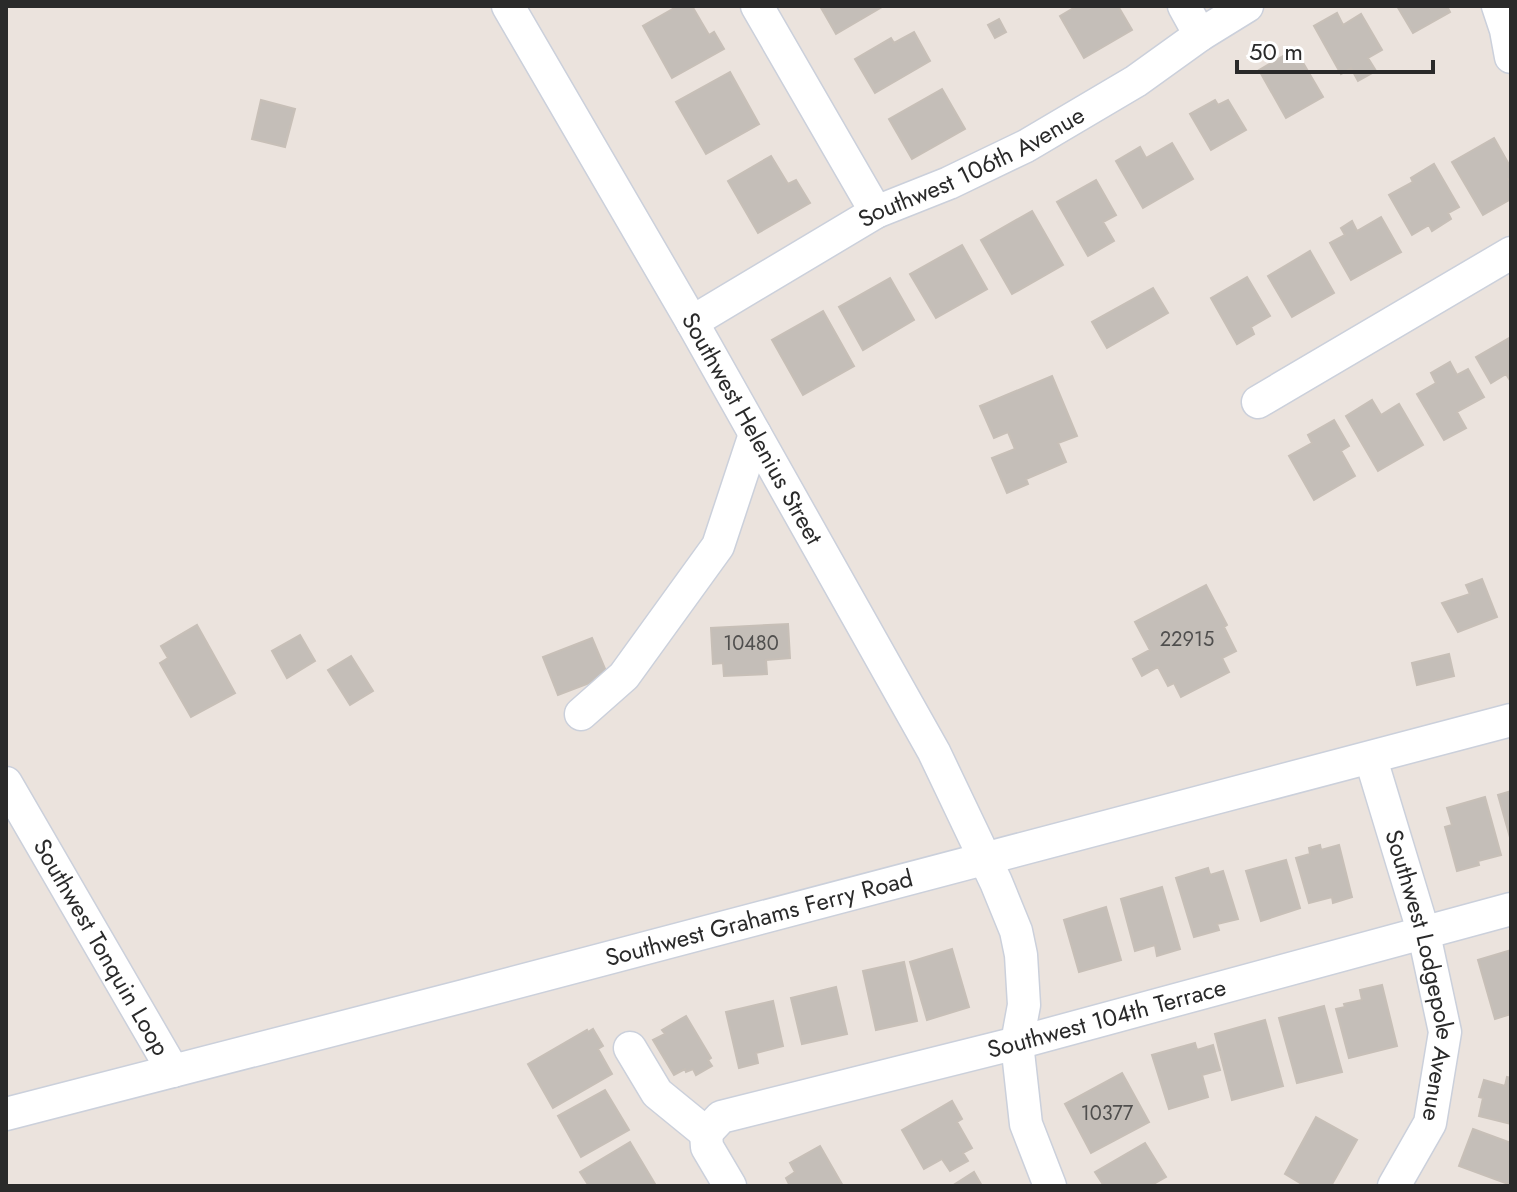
<svg xmlns="http://www.w3.org/2000/svg" width="1517" height="1192" font-family="Jost,sans-serif">
	<style>
		.building { fill: #c4beb8; stroke: #c7bfb7; stroke-width: 2 }
		.lines { fill: none; stroke-linecap: round; stroke-linejoin: round }
		.minor-casing { stroke: #cbd0db; stroke-width: 35 }
		.minor { stroke: #fff; stroke-width: 32 }
		.labels { text-anchor: middle; stroke-width: 7; stroke-linejoin: round; paint-order: stroke }
		.number-label { font-size: 20px; fill: #504f4e }
		.street-label { font-size: 24px; fill: #2a2a2a; stroke: #fff }
	</style>
	<rect width="100%" height="100%" fill="#ebe3dd"/>
	<path class="building" d="M678,6H692L709,35L714,32L724,49L672,78L643,26Z
		M820,6H882V7L836,34Z
		M1077,6H1118L1132,30L1084,58L1060,16Z
		M1397,6H1447L1450,12L1413,33Z
		M1337,13L1343,25L1361,14L1382,50L1368,58L1376,71L1358,81L1351,68L1341,74L1314,26Z
		M999,19L1006,32L995,38L988,25Z
		M914,32L930,61L875,93L855,59L891,38L894,43Z
		M1295,49L1323,97L1286,118L1259,70Z
		M730,72L759,124L706,154L676,102Z
		M942,89L965,129L912,159L889,119Z
		M261,100L295,109L285,147L252,139Z
		M1215,100L1218,105L1228,100L1246,130L1211,150L1190,114Z
		M1494,138L1511,168V178L1508,179L1511,184V199L1483,215L1452,162Z
		M1172,143L1193,179L1143,208L1116,161L1140,147L1146,158Z
		M771,156L788,184L796,180L810,203L758,233L728,181Z
		M1434,164L1459,207L1448,213L1451,219L1432,231L1429,225L1412,235L1389,195L1413,182L1411,178Z
		M1096,180L1116,215L1103,222L1114,241L1088,256L1057,202Z
		M1032,211L1063,265L1012,294L981,240Z
		M1381,217L1401,252L1351,280L1330,243L1345,235L1341,228L1352,221L1357,231Z
		M962,245L987,289L936,318L910,274Z
		M1310,251L1334,293L1292,317L1268,276Z
		M1247,277L1270,316L1251,327L1254,334L1237,344L1211,298Z
		M890,278L914,320L863,350L839,307Z
		M1153,288L1168,313L1107,348L1092,322Z
		M823,311L854,366L803,395L772,340Z
		M1511,337V382L1506,374L1491,383L1476,357Z
		M1450,362L1457,375L1468,369L1484,397L1457,412L1466,428L1444,440L1417,394L1436,383L1431,373Z
		M1052,376L1077,436L1058,443L1066,462L1026,479L1028,484L1007,493L992,458L1015,449L1008,432L994,438L980,406Z
		M1372,400L1381,415L1399,404L1423,445L1378,471L1346,416Z
		M1334,420L1349,446L1341,451L1355,476L1314,500L1289,456L1312,443L1308,435Z
		M1482,579L1497,617L1458,632L1442,603L1470,594L1466,585Z
		M1206,585L1227,625L1224,627L1236,651L1222,658L1229,672L1181,697L1174,683L1168,686L1158,667L1142,676L1133,659L1150,650L1135,622Z
		M788,624L790,658L766,660L767,674L724,676L723,663L713,664L711,628Z
		M197,625L235,693L191,717L160,663L168,658L161,646Z
		M300,635L315,661L287,678L272,651Z
		M592,638L608,676L558,695L543,657Z
		M1449,654L1454,676L1417,685L1412,663Z
		M351,656L373,691L350,705L328,670Z
		M1511,791V841L1498,795Z
		M1485,797L1501,855L1478,861L1479,865L1457,871L1445,827L1452,825L1447,808Z
		M1320,845L1321,850L1339,845L1352,897L1333,903L1332,897L1309,903L1296,858L1310,854L1309,848Z
		M1286,860L1300,908L1261,921L1246,871Z
		M1208,868L1210,875L1223,871L1238,919L1217,924L1219,930L1194,937L1176,878Z
		M1162,887L1180,949L1157,956L1155,945L1135,951L1121,899Z
		M1106,907L1121,960L1079,972L1064,920Z
		M952,949L969,1007L927,1020L910,962Z
		M1511,950V1014L1495,1019L1478,960Z
		M904,962L917,1021L876,1030L863,971Z
		M1382,985L1397,1046L1349,1058L1336,1009L1345,1007L1344,1004L1362,1000L1360,990Z
		M836,987L847,1034L802,1044L791,998Z
		M773,1001L783,1046L756,1053L758,1063L739,1068L726,1012Z
		M1324,1006L1342,1072L1297,1083L1279,1018Z
		M686,1016L711,1058L708,1060L712,1066L696,1075L693,1069L686,1072L685,1069L674,1075L653,1040L665,1034L662,1030Z
		M1265,1020L1283,1086L1232,1100L1215,1034Z
		M593,1029L603,1046L598,1049L612,1074L553,1108L528,1064L587,1030L588,1032Z
		M1195,1043L1197,1050L1213,1045L1220,1070L1202,1075L1208,1097L1169,1109L1152,1055Z
		M1122,1073L1149,1122L1091,1153L1065,1104Z
		M1507,1077L1511,1078V1124L1479,1116L1483,1098L1479,1097L1484,1080L1505,1086Z
		M605,1090L629,1130L581,1157L558,1116Z
		M952,1101L962,1119L957,1122L972,1148L963,1153L968,1161L950,1171L942,1159L924,1169L902,1130Z
		M1316,1117L1357,1140L1331,1186H1305L1285,1174Z
		M1473,1129L1511,1143V1185L1459,1166Z
		M630,1142L655,1184L652,1186H589L580,1172Z
		M1145,1143L1166,1177L1150,1186H1104L1095,1172Z
		M820,1146L843,1186H790L786,1178L795,1172L790,1163Z
		M974,1172L982,1186H952Z"/>
	<g class="lines">
		<defs>
			<g id="minor">
				<path id="s1" d="M508,6L692,322L934,752L996,882L1016,931L1021,955L1024,1005L1017,1043L1026,1124L1050,1186"/>
				<path d="M757,6L876,212"/>
				<path d="M1184,6L1200,35"/>
				<path d="M1498,6L1506,30L1511,57"/>
				<path id="s2" d="M692,322L876,212L949,183L1026,146L1136,81L1200,35L1247,6"/>
				<path d="M1258,402L1511,253"/>
				<path d="M581,714L624,676L718,546L755,434"/>
				<path id="s3" d="M1371,759L1424,934L1445,1032L1430,1123L1394,1186"/>
				<path id="s4" d="M6,783L173,1071"/>
				<path d="M630,1048L657,1093L706,1133"/>
				<path id="s5" d="M6,1114L464,996L1511,720"/>
				<path id="s6" d="M706,1133L721,1117L1017,1043L1511,909"/>
				<path d="M706,1133L707,1147L730,1186"/>
			</g>
		</defs>
		<use href="#minor" class="minor-casing"/>
		<use href="#minor" class="minor"/>
	</g>
	<g class="labels">
		<g class="number-label">
			<text x="1187" y="646">22915</text>
			<text x="751" y="650">10480</text>
			<text x="1107" y="1120">10377</text>
		</g>
		<g class="street-label">
			<text dy="8" stroke="none"><textPath href="#s2" startOffset="320">Southwest 106th Avenue</textPath></text>
			<text dy="8" stroke="none"><textPath href="#s1" startOffset="488">Southwest Helenius Street</textPath></text>
			<text dy="8" stroke="none"><textPath href="#s5" startOffset="778">Southwest Grahams Ferry Road</textPath></text>
			<text dy="8" stroke="none"><textPath href="#s4" startOffset="190">Southwest Tonquin Loop</textPath></text>
			<text dy="8" stroke="none"><textPath href="#s3" startOffset="224">Southwest Lodgepole Avenue</textPath></text>
			<text dy="8" stroke="none"><textPath href="#s6" startOffset="420">Southwest 104th Terrace</textPath></text>
		</g>
	</g>
	<rect width="1517" height="1192" fill="none" stroke="#2a2a2a" stroke-width="16"/>
	<path d="M1237 60v12h196v-12" fill="none" stroke="#2a2a2a" stroke-width="4"/>
	<text x="1249" y="60" font-size="24" fill="#2a2a2a" stroke="#ffffff" stroke-width="6" paint-order="stroke">50 m</text>
</svg>
